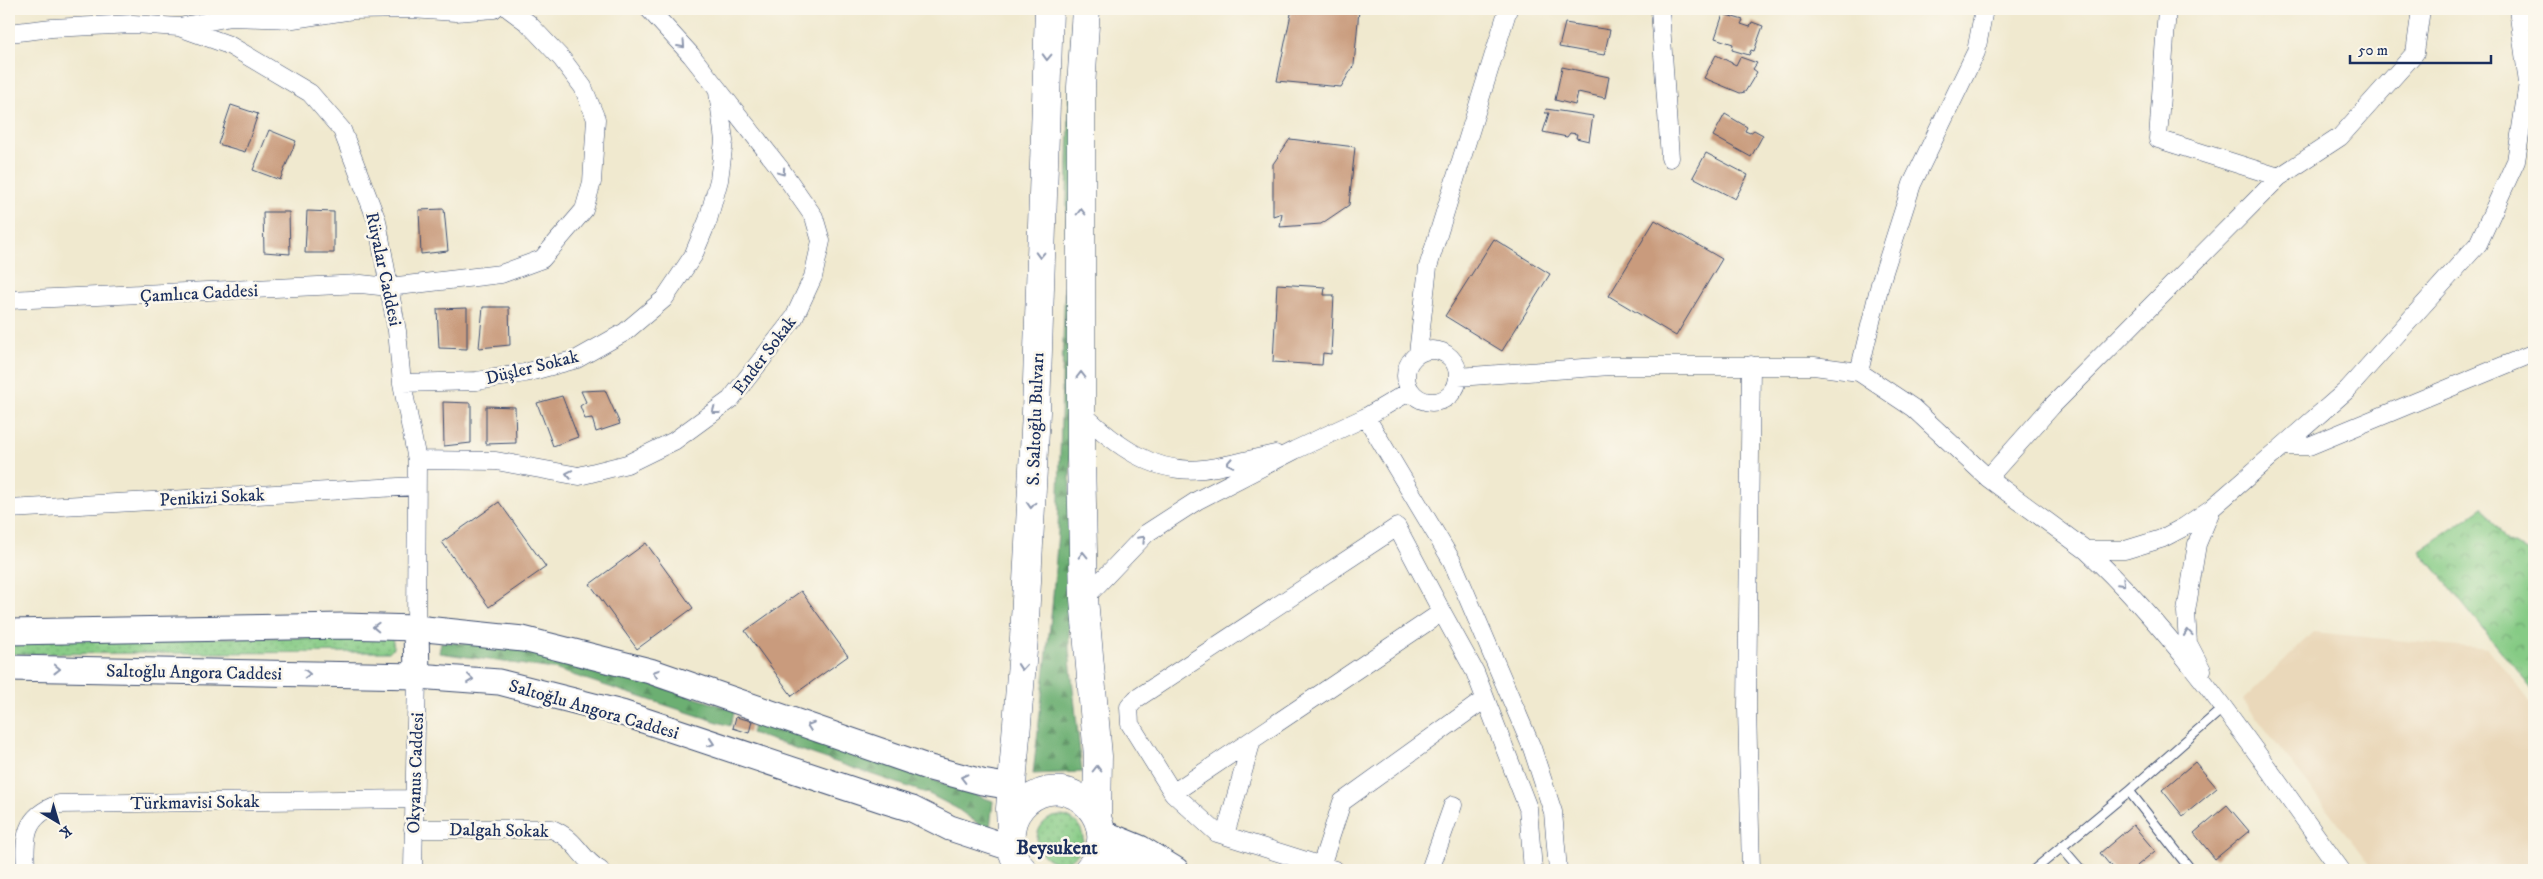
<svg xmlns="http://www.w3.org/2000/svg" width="2543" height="879" font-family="'IM FELL DW Pica',serif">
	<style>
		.built { fill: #ead8ba }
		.grass { fill: url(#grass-dots); stroke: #507d72 }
		.forest { fill: url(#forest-firs); stroke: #446f68 }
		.park { fill: url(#park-crowns); stroke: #507d72 }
		.building { fill: #c99b7d }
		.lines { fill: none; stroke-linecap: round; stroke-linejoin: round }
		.lane-casing { stroke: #3b4b6f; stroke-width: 11 }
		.street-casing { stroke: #3b4b6f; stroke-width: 19 }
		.secondary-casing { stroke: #3b4b6f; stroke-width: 27 }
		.primary-casing { stroke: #3b4b6f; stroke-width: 29 }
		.lane { stroke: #fff; stroke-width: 9 }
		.street { stroke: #fff; stroke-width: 18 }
		.secondary { stroke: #fff; stroke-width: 25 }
		.primary { stroke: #fff; stroke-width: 28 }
		.oneway { stroke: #8d97ae }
		.labels { text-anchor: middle; stroke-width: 5; stroke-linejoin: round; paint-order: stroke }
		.street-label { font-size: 18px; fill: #1b2f5e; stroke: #fbf7ec }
		.quarter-label { font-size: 20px; font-weight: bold; fill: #1b2f5e; stroke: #fbf7ec }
	</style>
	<defs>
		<pattern id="grass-dots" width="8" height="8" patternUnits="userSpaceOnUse" patternTransform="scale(1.25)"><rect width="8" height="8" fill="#86cb85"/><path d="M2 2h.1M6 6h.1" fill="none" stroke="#6da570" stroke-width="1.8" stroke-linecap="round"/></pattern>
		<pattern id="forest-firs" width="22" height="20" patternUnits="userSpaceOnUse" patternTransform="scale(1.25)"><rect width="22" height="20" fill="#6caf72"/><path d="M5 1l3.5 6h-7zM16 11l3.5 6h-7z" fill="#588f61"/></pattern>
		<pattern id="park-crowns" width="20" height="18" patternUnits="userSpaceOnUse" patternTransform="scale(1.25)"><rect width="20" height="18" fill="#86cb85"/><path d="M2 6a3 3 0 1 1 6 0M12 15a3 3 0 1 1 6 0" fill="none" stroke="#6da570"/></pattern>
	</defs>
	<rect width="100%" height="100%" fill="#fbf7ec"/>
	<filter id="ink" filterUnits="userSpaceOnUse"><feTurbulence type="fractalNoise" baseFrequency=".02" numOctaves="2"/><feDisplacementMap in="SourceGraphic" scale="10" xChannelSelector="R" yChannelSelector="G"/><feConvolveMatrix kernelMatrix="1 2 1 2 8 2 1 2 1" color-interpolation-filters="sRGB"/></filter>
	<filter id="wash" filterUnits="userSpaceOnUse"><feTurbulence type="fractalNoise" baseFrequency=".0096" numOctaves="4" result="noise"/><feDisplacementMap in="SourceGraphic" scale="20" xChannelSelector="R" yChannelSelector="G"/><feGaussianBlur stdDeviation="1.12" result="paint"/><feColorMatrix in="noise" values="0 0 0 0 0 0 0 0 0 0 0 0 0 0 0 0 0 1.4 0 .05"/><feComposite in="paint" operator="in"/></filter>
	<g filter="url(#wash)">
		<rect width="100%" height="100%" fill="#f0e9cf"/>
		<path class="built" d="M2313,632L2488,649L2534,708V870H2374L2243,700Z"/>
		<path class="grass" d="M392,637L394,647L389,652L9,654V639Z
			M1037 839a23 23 0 1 1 46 0a23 23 0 1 1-46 0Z"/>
		<path class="forest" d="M1072,9H1082L1069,522V650L1082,772L1033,774L1052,608L1058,532Z
			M441,642L530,647L735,710L730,726L554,669L439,653Z
			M756,718L993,801L990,829L984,828L956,808L929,794L751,733Z"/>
		<path class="park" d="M2483,507L2506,542L2534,554V692L2420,551Z"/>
		<g id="blocks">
			<path class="building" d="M1292,9L1359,10L1354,65L1341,87L1277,81Z
				M1600,9H1623L1622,15Z
				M1723,14L1743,20L1741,24L1750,27L1752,22L1763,26L1754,51L1751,50L1749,55L1732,50L1733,44L1715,38Z
				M1565,23L1610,30L1604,55L1559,47Z
				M1716,55L1736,65L1740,57L1757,63L1753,69L1757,72L1745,92L1740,93L1704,78Z
				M1562,67L1609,77L1605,98L1578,92L1575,105L1555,100Z
				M231,105L258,114L245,152L218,144Z
				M1546,109L1593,116L1589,141L1576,138L1577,134L1570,133L1567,137L1543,132L1549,113H1545Z
				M1725,114L1747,127L1745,131L1750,133L1754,130L1763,135L1751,157L1713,136Z
				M269,130L296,141L280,180L253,170Z
				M1290,139L1355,147L1349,205L1321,224L1280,227L1282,213L1273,216V164Z
				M1706,153L1748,175L1735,199L1693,177Z
				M444,209L448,251L421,254L419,210Z
				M307,211L334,212V253H305Z
				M263,212H289L290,254L264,252Z
				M1655,220L1722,259L1676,336L1609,296Z
				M1494,239L1550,274L1502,351L1445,316Z
				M1277,284L1325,287L1324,295H1334L1331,354L1323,353L1322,365L1273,362Z
				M483,307H509L510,345L479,348Z
				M467,308V349L439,348L437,309Z
				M605,390L620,424L596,432L592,418L585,419L580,406L586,402L581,391Z
				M562,396L578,437L553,446L537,403Z
				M443,402L471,403V443L444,446Z
				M486,406L515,407L516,443L486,444Z
				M499,502L546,567L489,607L442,542Z
				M646,543L693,608L637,649L590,584Z
				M801,591L848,656L792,696L745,631Z
				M736,717L752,721L749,733L733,728Z
				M2195,762L2217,788L2183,816L2162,790Z
				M2227,805L2249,831L2215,859L2194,833Z
				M2133,825L2155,851L2132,870H2114L2100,853Z"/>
		</g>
	</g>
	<g filter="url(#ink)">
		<use href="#blocks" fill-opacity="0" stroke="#3b4b6f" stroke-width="1"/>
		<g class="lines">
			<defs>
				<path id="lane" d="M2129,791L2191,870
					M2062,848L2081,870
					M2034,870L2129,791L2223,708"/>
				<path id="street" d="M1660,9L1670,158
					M2167,9L2158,139L2279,177
					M179,27L230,17L293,19L353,10L411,9L456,12L494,9
					M9,33L52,28L133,24L179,27L229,45L310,93L342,130L377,221L397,331L402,383L417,460L416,628
					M9,300L361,284L389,287L501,274L542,259L584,210L592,182L596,119L583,87L562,59L528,23L509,9
					M1406 376a26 26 0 1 1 52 0a26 26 0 1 1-52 0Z
					M1418,353L1428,267L1508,9
					M1751,365L1747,708L1751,870
					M1859,372L1880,284L1912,184L1976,52L1984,9
					M1458,377L1610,366H1814L1859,372L1913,408L1988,478L2086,550H2125L2161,539L2184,527L2212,508L2347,390L2478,244L2516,161L2528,83L2518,9
					M402,383L477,381L525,373L577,359L625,332L664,299L693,256L708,220L719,180L724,141L718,92
					M1081,412C1114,444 1154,475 1203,469C1227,466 1251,459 1275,454
					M1366,417L1452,561L1532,748L1553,812L1558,870
					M2283,446H2309L2534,353
					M417,460L496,461L579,476L627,464L674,441L730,400L794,318L813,277L821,241L814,217L779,167L691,55L649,9
					M1988,478L2052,406L2279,177L2340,137L2415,53L2421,9
					M9,509L416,486
					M2086,550C2184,641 2262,762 2341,870
					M1084,599L1147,533L1198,500L1295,450L1366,417L1410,391
					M2202,670L2188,643L2186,612L2197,544L2212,508
					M1173,793L1130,724L1129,707L1136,699L1397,527L1442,612
					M413,829H552C579,841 579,858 600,870
					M1225,835L1252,740
					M1321,866L1342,802L1485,699
					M26,870C24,837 24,816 59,804L413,799
					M413,870L417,676
					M1335,870L1217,833L1173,793L1442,612L1475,672L1528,808L1533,870
					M1430,870L1453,805"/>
				<path id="secondary" d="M416,628L417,676
					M9,632L343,626L416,628L523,639L650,671L930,768L982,782L1012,787
					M9,668L417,676L499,682L622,713L886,801L912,809L950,828L1011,848
					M1101,832L1140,848L1176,870
					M1096,860L1155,870"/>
				<path id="primary" d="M1086,9L1081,87V458L1084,599L1098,756L1097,818
					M1011,828L1010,809L1024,638L1036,412L1049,9
					M1023,870C1012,859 1010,846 1011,831C1012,819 1018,809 1027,801C1072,766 1127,827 1088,870"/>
			</defs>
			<use href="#lane" class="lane-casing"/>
			<use href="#street" class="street-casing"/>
			<use href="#secondary" class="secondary-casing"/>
			<use href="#primary" class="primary-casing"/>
			<use href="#lane" class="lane"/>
			<use href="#street" class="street"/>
			<use href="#secondary" class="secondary"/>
			<use href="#primary" class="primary"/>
		</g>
		<defs><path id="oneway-chevron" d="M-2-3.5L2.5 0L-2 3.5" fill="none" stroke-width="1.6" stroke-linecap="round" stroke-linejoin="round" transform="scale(1.25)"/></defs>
		<g class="oneway">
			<use href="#oneway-chevron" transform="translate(682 45) rotate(48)"/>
			<use href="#oneway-chevron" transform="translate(1047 57) rotate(92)"/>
			<use href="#oneway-chevron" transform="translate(782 172) rotate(54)"/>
			<use href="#oneway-chevron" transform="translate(1081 212) rotate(-90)"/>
			<use href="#oneway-chevron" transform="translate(1040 255) rotate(92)"/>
			<use href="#oneway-chevron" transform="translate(1081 375) rotate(-90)"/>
			<use href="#oneway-chevron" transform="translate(715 411) rotate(143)"/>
			<use href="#oneway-chevron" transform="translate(1230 463) rotate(169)"/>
			<use href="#oneway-chevron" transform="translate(569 474) rotate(-169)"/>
			<use href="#oneway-chevron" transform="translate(1031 505) rotate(93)"/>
			<use href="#oneway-chevron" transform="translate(1142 539) rotate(-46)"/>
			<use href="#oneway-chevron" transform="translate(1083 555) rotate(-91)"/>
			<use href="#oneway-chevron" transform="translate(2122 583) rotate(45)"/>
			<use href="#oneway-chevron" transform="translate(376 627) rotate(-178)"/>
			<use href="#oneway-chevron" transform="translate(2188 633) rotate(-95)"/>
			<use href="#oneway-chevron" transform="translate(1022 667) rotate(95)"/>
			<use href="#oneway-chevron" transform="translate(57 669) rotate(1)"/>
			<use href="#oneway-chevron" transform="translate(656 673) rotate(-162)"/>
			<use href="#oneway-chevron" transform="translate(307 674) rotate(1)"/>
			<use href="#oneway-chevron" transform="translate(470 679) rotate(6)"/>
			<use href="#oneway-chevron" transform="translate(810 726) rotate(-161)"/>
			<use href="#oneway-chevron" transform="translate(711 743) rotate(18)"/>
			<use href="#oneway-chevron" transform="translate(1097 769) rotate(-90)"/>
			<use href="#oneway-chevron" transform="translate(964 778) rotate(-166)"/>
		</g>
	</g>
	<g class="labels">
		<g class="street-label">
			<text transform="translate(384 269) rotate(78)" y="6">Rüyalar Caddesi</text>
			<text transform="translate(199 293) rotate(-3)" y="6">Çamlıca Caddesi</text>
			<text transform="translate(764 355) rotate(-53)" y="6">Ender Sokak</text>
			<text transform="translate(532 367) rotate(-14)" y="6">Düşler Sokak</text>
			<text transform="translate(1035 419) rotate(-88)" y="6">S. Saltoğlu Bulvarı</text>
			<text transform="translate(212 497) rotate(-3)" y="6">Penikizi Sokak</text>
			<text transform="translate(194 672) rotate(1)" y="6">Saltoğlu Angora Caddesi</text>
			<text transform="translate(594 709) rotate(16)" y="6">Saltoğlu Angora Caddesi</text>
			<text transform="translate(415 773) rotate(-88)" y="6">Okyanus Caddesi</text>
			<text transform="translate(195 802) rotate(-1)" y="6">Türkmavisi Sokak</text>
			<text transform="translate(499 830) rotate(1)" y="6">Dalgah Sokak</text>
		</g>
		<g class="quarter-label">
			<text x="1057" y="854">Beysukent</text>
		</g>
	</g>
	<rect width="2543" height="879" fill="none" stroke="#fbf7ec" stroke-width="30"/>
	<g transform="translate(58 822) rotate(142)" stroke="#fbf7ec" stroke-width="4" paint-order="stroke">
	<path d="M0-4L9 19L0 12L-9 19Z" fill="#1b2f5e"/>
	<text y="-8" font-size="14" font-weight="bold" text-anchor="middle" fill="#1b2f5e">K</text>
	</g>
	<path d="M2350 55v8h141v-8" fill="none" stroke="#1b2f5e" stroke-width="2.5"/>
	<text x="2358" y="55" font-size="15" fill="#1b2f5e" stroke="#fbf7ec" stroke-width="4" paint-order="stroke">50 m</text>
</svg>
